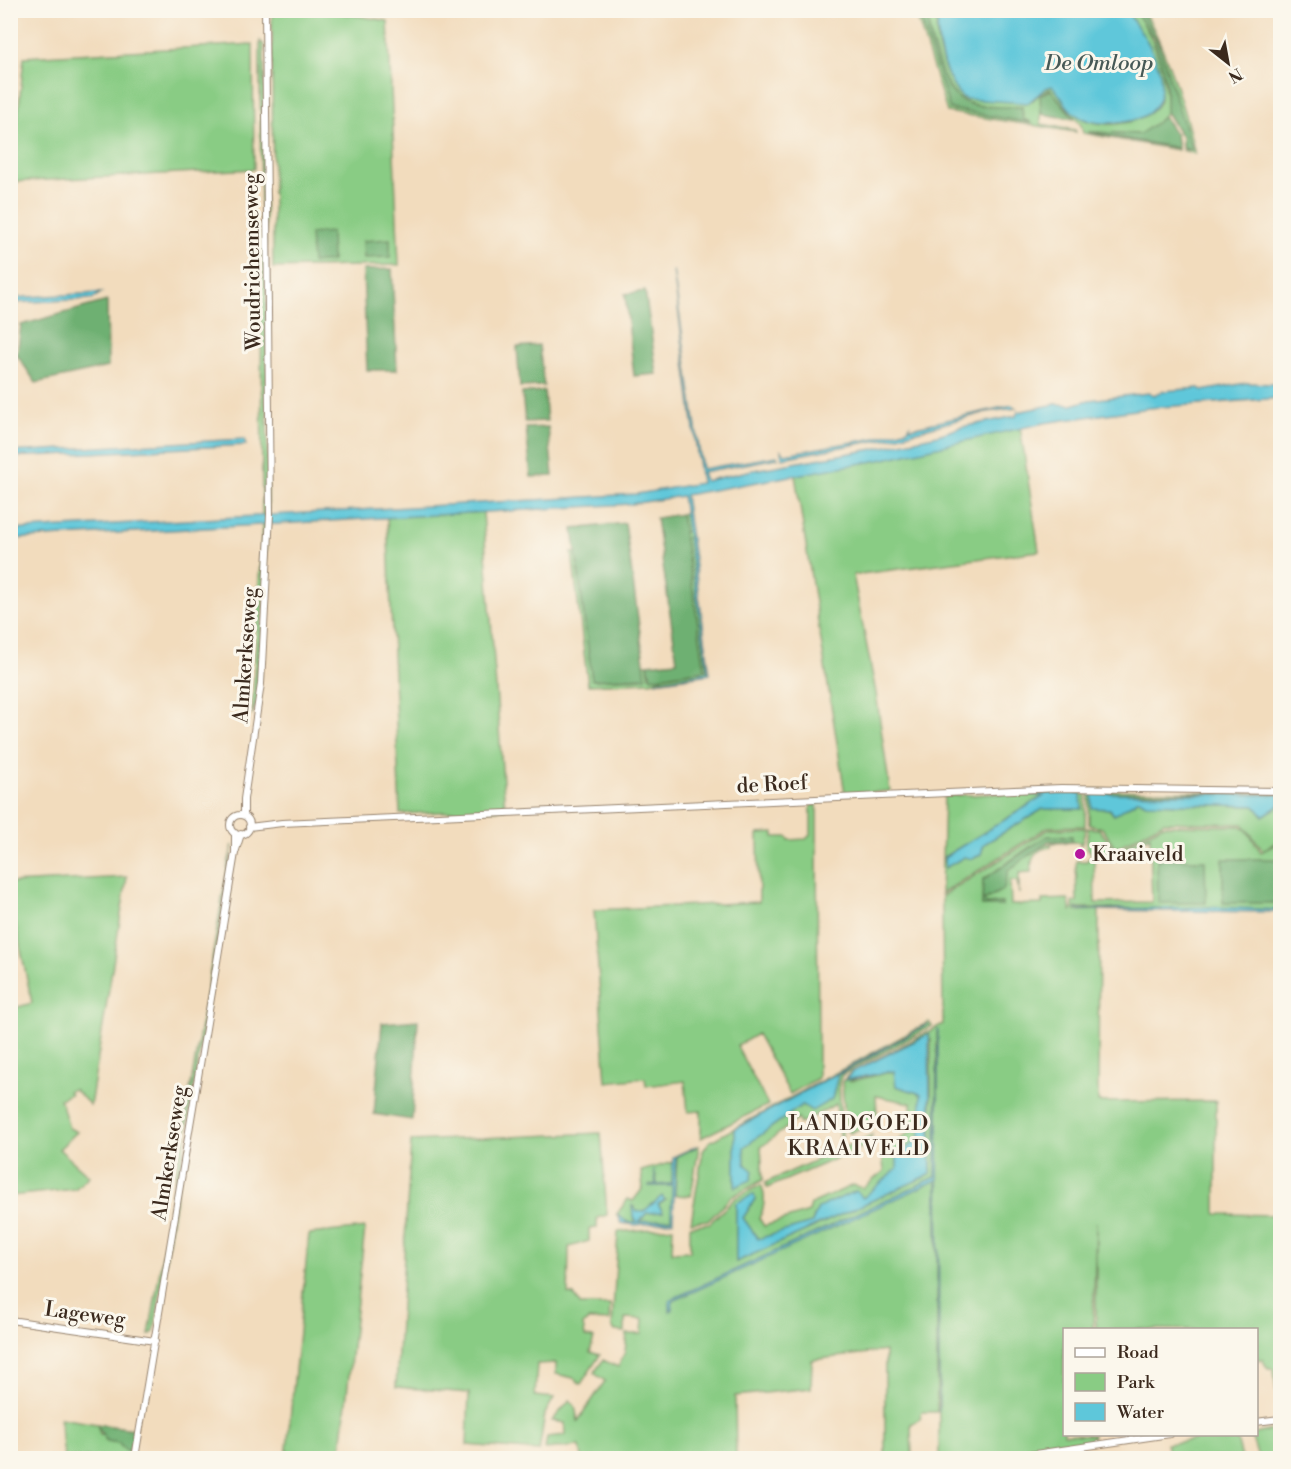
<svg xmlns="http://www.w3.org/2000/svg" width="1291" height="1469" font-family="'Libre Bodoni',serif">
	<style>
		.green { fill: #89cc84; stroke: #627b51; stroke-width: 1.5; fill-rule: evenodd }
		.forest { fill: #6eb072; stroke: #546d48; stroke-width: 1.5 }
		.water { fill: #5ec7da; stroke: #4c787c; stroke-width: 1.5 }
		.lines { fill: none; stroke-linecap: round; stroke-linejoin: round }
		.minor-casing { stroke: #96836e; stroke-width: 8 }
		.minor { stroke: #fff; stroke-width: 6 }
		.poi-dot { fill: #b5179e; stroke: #fbf7ec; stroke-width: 2 }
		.labels { text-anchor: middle; stroke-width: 6; stroke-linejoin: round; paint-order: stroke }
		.street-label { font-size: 21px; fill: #3b2a1e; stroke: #fbf7ec }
		.poi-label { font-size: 21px; fill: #3b2a1e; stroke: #fbf7ec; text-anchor: start }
		.water-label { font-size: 22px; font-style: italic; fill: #465956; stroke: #fbf7ec }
		.neighbourhood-label { font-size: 22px; letter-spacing: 1.5px; fill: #3b2a1e; stroke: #fbf7ec }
	</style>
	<rect width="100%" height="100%" fill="#fbf7ec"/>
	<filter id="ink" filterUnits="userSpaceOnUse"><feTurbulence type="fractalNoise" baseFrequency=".0167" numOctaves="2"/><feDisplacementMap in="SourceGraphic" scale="12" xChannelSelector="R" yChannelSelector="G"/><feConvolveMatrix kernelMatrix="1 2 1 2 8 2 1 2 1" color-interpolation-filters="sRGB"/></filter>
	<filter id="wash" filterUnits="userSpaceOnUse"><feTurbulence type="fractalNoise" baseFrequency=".008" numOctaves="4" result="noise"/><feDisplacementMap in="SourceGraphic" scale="24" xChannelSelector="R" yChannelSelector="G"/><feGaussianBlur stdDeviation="1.35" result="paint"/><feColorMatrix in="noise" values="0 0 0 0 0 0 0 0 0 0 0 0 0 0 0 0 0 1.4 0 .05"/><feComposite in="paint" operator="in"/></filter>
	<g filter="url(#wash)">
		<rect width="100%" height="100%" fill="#f2dcbd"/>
		<path class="green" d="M272,11H329L388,21L399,265L273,268Z
			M915,11H918L950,109L1031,122L1023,119L1022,107C969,106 952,111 936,55C931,39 926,27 931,11H940C930,34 944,79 962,97L1032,101L1046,88L1052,86C1061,94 1066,108 1076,115C1098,131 1147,126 1160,101L1159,75L1151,49L1127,11H1135C1159,44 1165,72 1167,112L1155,125L1140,134L1088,132L1178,148V150L1083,133L1081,125L1050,89L1041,95V124L1075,130L1076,132L947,112Z
			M1141,11H1144C1165,45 1186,113 1195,154L1182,150L1191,149L1158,42Z
			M260,41L264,45L268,515H262Z
			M253,44L254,169L11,182L24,57Z
			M1020,427L1039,551L853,575L876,693L890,791L845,794L795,475L896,456Z
			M483,512L505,809L400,814L387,517Z
			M685,513L708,673L649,682L588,685L572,553H576L592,680L645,678L644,664H648L649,676L657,678L705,670L681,514Z
			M262,524H267L258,700L252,715Z
			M1081,790L1086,794L1085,826L1048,827L941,894L944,796ZM1081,793L1082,809H1043L984,844L981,854L973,859L964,857L945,868L944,857L1045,795L1021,794Z
			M1092,790L1280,793H1092V808L1109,809L1114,815L1139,799L1146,803L1255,806L1263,816L1280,805V840L1263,850L1243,824L1164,822L1116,848L1102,828L1089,825V795Z
			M817,804L818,1078L790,1094L757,1034L737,1046L768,1105L701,1138V1111L688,1112L685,1081L646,1086L645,1078L606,1082L594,910L759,902L758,834L774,833V837H788L789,840L806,839L811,834V805Z
			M1163,825L1241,826L1246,829L1261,852L1280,842V910L1076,908V911L1099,910L1098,1102L1216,1101V1214L1280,1215V1392L1276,1390L1274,1369H1268L1262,1359L1257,1360L1256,1330L1096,1329V1222L1093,1329L1064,1330V1434L1093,1435L1092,1439L1079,1444L978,1458H939L937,1032L936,1177L670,1300L671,1311L673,1301L937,1179V1412H922L920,1419L911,1424L912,1458H885V1351L812,1360L811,1388L735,1396L736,1458H582L580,1446L545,1449L547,1437L566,1435L565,1423L552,1421L570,1400L575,1406L578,1421L605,1381L594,1373L603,1360L618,1367L625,1352L627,1334H642L643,1319L625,1318V1332L615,1331L612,1327L618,1232L673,1227L672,1252L690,1251V1226L710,1223L735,1198L761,1185C766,1194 765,1208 759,1218L764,1226L809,1212L811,1204L853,1185L863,1188L884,1171L882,1153L912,1130L911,1103L876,1096L877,1115L868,1125L850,1133L846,1129L842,1082L850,1073L943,1024L942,896L1049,829L1086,828L1081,845L1079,842L1051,843V847C1035,849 1031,857 1031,872L1019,873V894L1017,881H1010L1011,905L1042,904V900L1068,899L1071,911L1073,910V902H1077L1076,861H1087L1092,854L1086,846L1088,828L1099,829L1116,851ZM1063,835L1072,841C1042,841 1030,852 1008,871L1003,889L984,901L986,904L1002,903L982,906L983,880L1030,847ZM1150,836L1152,902L1095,903L1094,852L1119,854ZM931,1039V1174L736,1262V1204L755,1199L743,1218L758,1239L812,1223L814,1216L863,1198L898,1169L897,1156L920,1138L921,1094L896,1086L894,1071L848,1082Z
			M233,845L154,1332L149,1335L228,864Z
			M127,877L91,1100L90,1105L74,1089L68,1091L70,1094L60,1099L69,1128L77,1132L59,1149L89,1176L75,1189L11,1196V1009L32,1003L11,903V883Z
			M929,1022L932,1026L842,1075L839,1083L842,1137L840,1138L839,1134L836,1104L800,1124L798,1119L761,1147L763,1180L731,1197L709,1220L691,1222L703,1151L709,1142ZM928,1024L838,1075L834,1085V1095L802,1105L744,1147L745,1164L748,1168L735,1186V1128Z
			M601,1133L607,1215L597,1218V1228L589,1229V1241L569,1247L568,1294L574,1295L580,1305H610L609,1321L588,1320L583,1325L585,1337L594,1338L590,1352L600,1355L581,1384L573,1378L556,1374V1363L537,1364L535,1396L554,1398L545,1414L539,1451L467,1445L469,1393L396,1387L411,1141Z
			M872,1135L868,1145L767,1188L765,1183Z
			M699,1146L691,1196L675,1195L677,1156Z
			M673,1162L672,1184L657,1185L656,1175V1184L649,1185L672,1186L671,1219L639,1222L647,1213L663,1212L658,1204L665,1200H658L644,1211H636L634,1207L633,1216L637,1222H627L616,1215L628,1199L633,1201L643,1188L641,1171Z
			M365,1228L340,1458H286L309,1234Z
			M60,1418L97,1424L100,1434L122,1445L125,1450H130L127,1458H64Z
			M1280,1428V1458H1258L1251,1435Z
			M1225,1435H1236L1242,1458H1187L1184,1455L1170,1458L1166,1444Z"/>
		<path class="forest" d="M918,11H931C926,27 931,40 936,56C953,112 968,106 1022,107L1023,119L1031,123L950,109Z
			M1135,11H1141L1158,42L1192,150L1182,148V137L1166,112V83L1154,39Z
			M1051,90L1073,117L1074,119L1041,114L1040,95Z
			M1164,117L1176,135L1178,148L1088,132L1140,134Z
			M331,232L332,261L312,263L310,234Z
			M390,239V257L364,258L363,241Z
			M392,269L397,370H367L363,270Z
			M645,291L657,374L634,376L625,294Z
			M107,301L108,367L36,383L17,355L21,325Z
			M539,345L544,386L520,387L517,347Z
			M544,391L547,421L525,422L522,393Z
			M548,427L553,476L531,477L526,428Z
			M681,514L705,670L651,678L648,664L677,661L656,518Z
			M625,523L646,677L592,680L573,529Z
			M1047,836H1072V841H1049L1029,855L1008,871L1004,889L984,900L986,904L1002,903V906H982L983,880Z
			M1157,859L1205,860L1206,903H1158Z
			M1223,859H1280V903H1223Z
			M418,1020L412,1120L374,1114L382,1023Z
			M97,1424L134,1429L130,1450H125L119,1443L106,1441Z"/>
		<path class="water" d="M940,11H1127C1133,22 1141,31 1147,41C1166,74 1172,116 1124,122C1109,124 1088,124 1075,114C1065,107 1061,94 1052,86L1046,88L1028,103L965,99C946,88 931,31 940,11Z
			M673,270L702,469L777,456L778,458L702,472L705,481L748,471L874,449L938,435L962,427L1016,416L1018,412L1056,404L1072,405L1089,400L1149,393L1155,395L1164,391L1199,388L1202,391L1246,383L1274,384L1280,381V398L1149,408L1044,423L880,460L685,495L710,674L655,682L708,672L682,496L631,504L11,539L10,530L637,494L701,483Z
			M101,293L92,299L11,303V298Z
			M1012,405L1016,408L987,412L895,437L782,458L781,450L785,454L871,439L908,429L910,425L911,428Z
			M244,439L246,445L11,457V452Z
			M1081,793L1082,809H1043L984,844L981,854L973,859L964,857L945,868L944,857L1044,796L1021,794Z
			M1092,793L1280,795V805L1263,816L1255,806L1146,803L1139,799L1114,815L1110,809L1092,808Z
			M1214,907L1280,910V912L1076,910Z
			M928,1024L838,1075L832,1099L812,1111L802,1105L744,1147L745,1164L753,1171L751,1180L735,1187V1129Z
			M938,1029L939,1412L937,1180L673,1301L672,1310L670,1311V1300L936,1177Z
			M929,1034L931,1174L736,1262V1203L754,1194L755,1199L743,1218L758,1239L812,1223L818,1208L856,1191L863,1198L897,1169V1156L920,1138L921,1094L896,1086L894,1071L845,1080L852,1072Z
			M697,1146L676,1157L673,1221L636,1225L621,1223L618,1215L627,1222H637L633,1216L632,1206L636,1211H644L662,1196L665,1200L658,1204L663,1212L647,1213L639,1222L671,1219L672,1186H648L656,1184L654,1170L657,1185L672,1184L673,1157Z"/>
	</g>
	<g filter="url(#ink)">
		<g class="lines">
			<defs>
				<path id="minor" d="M230 825a10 10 0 1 1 20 0a10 10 0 1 1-20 0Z
					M244,816V799L261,684L270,514L265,10
					M249,827L282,823L1061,788L1280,791
					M235,833V853L241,834
					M10,1320L155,1341
					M1256,1422L1280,1419
					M135,1458L235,853
					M1007,1458L1170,1434"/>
			</defs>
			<use href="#minor" class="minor-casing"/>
			<use href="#minor" class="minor"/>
		</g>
	</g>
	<circle class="poi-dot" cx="1080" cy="854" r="6"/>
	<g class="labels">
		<g class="street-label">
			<text transform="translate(252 262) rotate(-91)" y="7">Woudrichemseweg</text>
			<text transform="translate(245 655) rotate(-86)" y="7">Almkerkseweg</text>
			<text transform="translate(772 784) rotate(-3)" y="7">de Roef</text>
			<text transform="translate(169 1153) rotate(-81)" y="7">Almkerkseweg</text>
			<text transform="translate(85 1314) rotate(8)" y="7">Lageweg</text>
		</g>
		<g class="poi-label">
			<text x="1092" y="861">Kraaiveld</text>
		</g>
		<g class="water-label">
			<text x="1099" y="70">De Omloop</text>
		</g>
		<g class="neighbourhood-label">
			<text x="859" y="1130">LANDGOED<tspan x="859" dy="25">KRAAIVELD</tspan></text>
		</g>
	</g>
	<rect width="1291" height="1469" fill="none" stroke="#fbf7ec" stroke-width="36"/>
	<rect x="1063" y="1328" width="195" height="108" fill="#fbf7ec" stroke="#aea59a" stroke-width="1.5"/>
	<rect x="1075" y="1348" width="30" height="9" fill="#ffffff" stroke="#aea59a" stroke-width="1.5"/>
	<text x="1117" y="1358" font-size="18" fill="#3b2a1e">Road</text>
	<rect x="1075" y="1373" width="30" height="18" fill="#89cc84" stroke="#aea59a" stroke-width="1.5"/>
	<text x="1117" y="1388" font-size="18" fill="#3b2a1e">Park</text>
	<rect x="1075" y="1403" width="30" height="18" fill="#5ec7da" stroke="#aea59a" stroke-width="1.5"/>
	<text x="1117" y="1418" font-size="18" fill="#3b2a1e">Water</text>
	<g transform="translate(1228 63) rotate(149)" stroke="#fbf7ec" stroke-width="4.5" paint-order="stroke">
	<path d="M0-4.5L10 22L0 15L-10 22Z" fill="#3b2a1e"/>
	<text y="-9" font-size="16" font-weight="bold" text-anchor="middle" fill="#3b2a1e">N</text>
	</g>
</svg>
